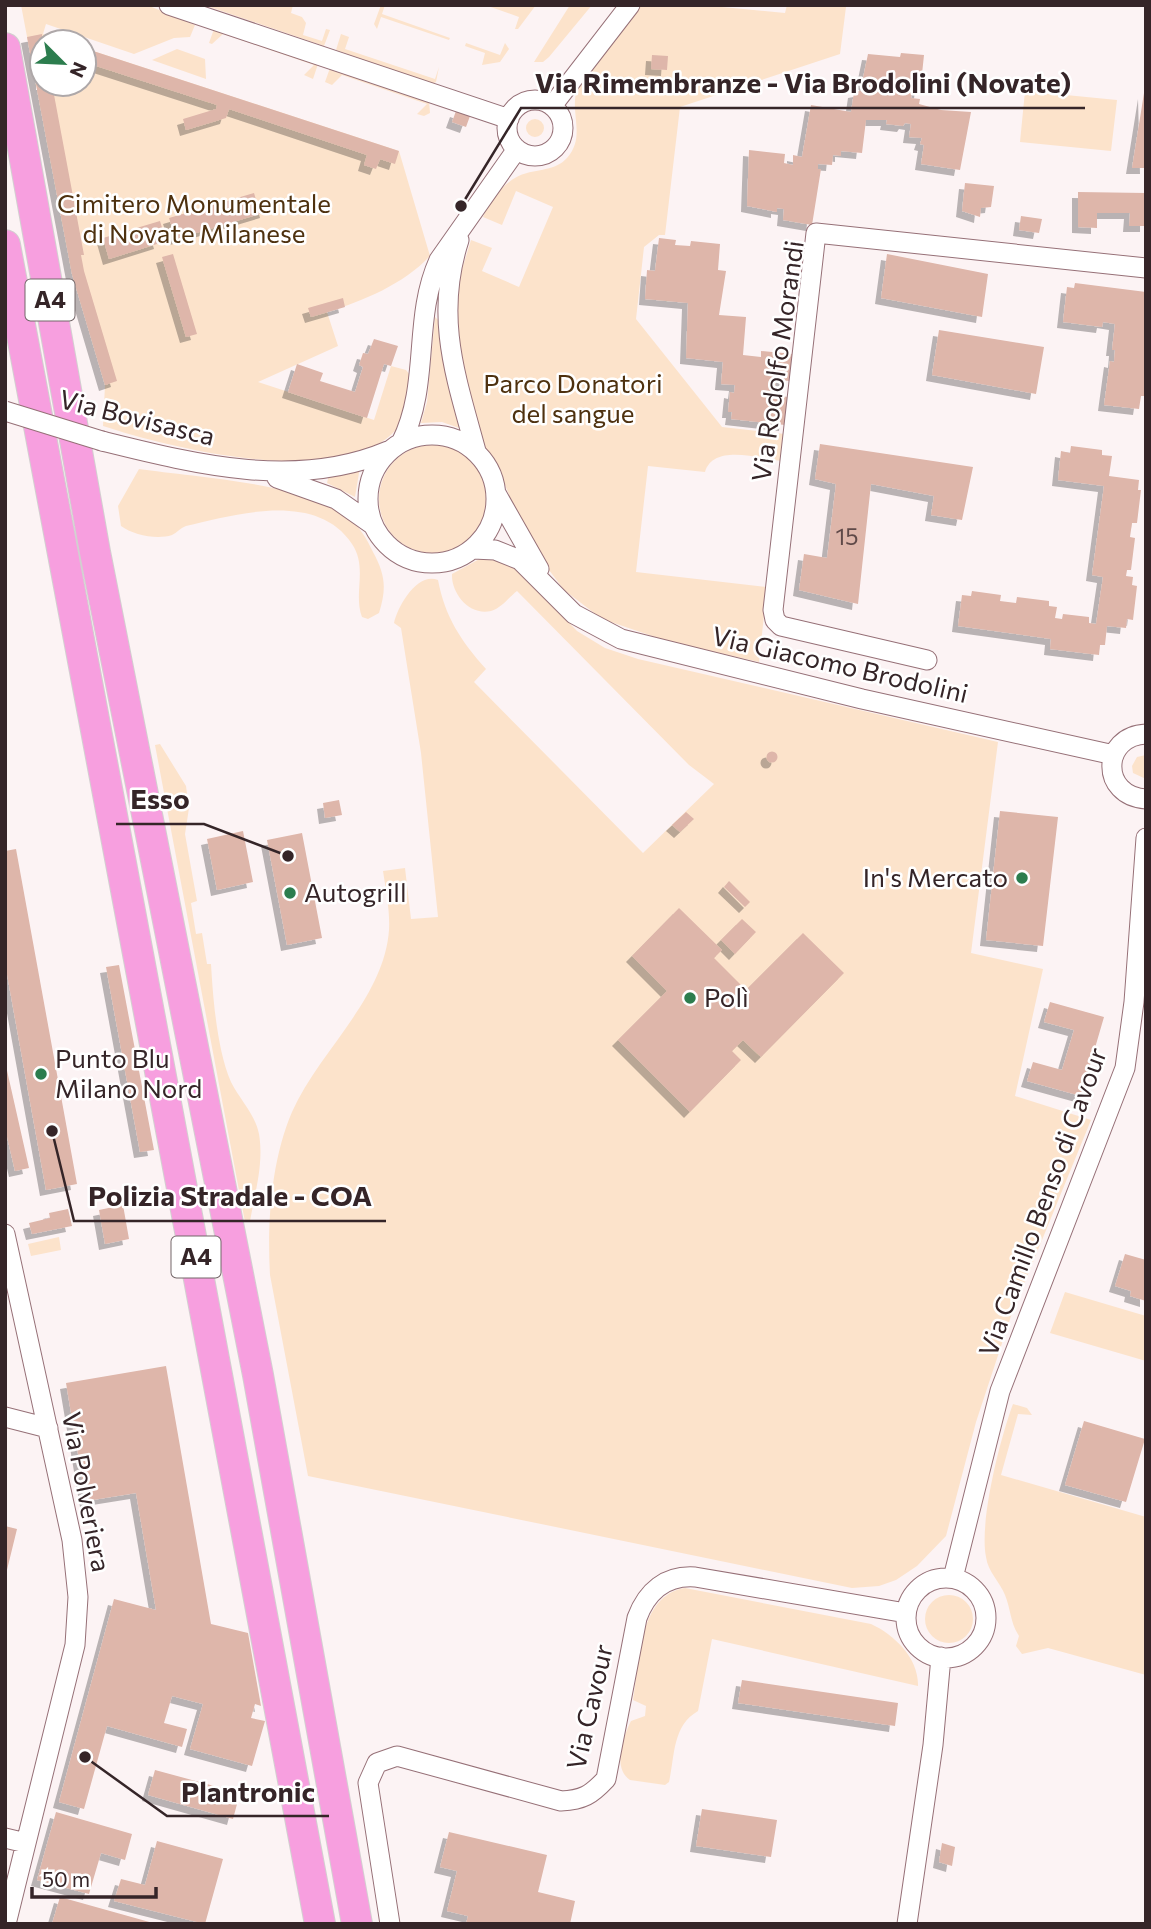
<svg xmlns="http://www.w3.org/2000/svg" width="1151" height="1929" font-family="Commissioner,sans-serif">
	<style>
		.green { fill: #fce3cb }
		.building { fill: #deb6aa; filter: url(#shadow) }
		.lines { fill: none; stroke-linecap: round; stroke-linejoin: round }
		.minor-casing { stroke: #967077; stroke-width: 21 }
		.highway-casing { stroke: #d3cfd0; stroke-width: 32 }
		.minor { stroke: #fff; stroke-width: 19 }
		.highway { stroke: #f79fdf; stroke-width: 30 }
		.minor-bridge-casing { stroke: #967077; stroke-width: 21; stroke-linecap: butt }
		.minor-bridge { stroke: #fff; stroke-width: 19 }
		.poi-dot { fill: #2c7d4e; stroke: #fff; stroke-width: 2.5 }
		.labels { text-anchor: middle; stroke-width: 5; stroke-linejoin: round; paint-order: stroke }
		.number-label { font-size: 23px; fill: #5f4948 }
		.shield { fill: #fff; stroke: #726668; stroke-width: 2 }
		.shield-label { font-size: 24px; font-weight: bold; fill: #352528 }
		.park-label { font-size: 26px; fill: #4e310f; stroke: #fff }
		.street-label { font-size: 26px; fill: #352528; stroke: #fff }
		.poi-label { font-size: 26px; fill: #352528; stroke: #fff; text-anchor: start }
		.leader { fill: none; stroke: #352528; stroke-width: 2.5 }
		.callout-dot { fill: #352528; stroke: #fff; stroke-width: 2.5 }
		.callout-label { font-size: 28px; text-anchor: middle; font-weight: bold; fill: #352528; stroke: #fff; stroke-width: 5; stroke-linejoin: round; paint-order: stroke }
	</style>
	<defs>
		<filter id="shadow"><feDropShadow dx="-6" dy="6" stdDeviation="0" flood-color="#0004"/></filter>
	</defs>
	<rect width="100%" height="100%" fill="#fcf3f4"/>
	<path class="green" d="M21,5H147L195,25L190,37L174,38L134,54L46,24L43,34L67,42H42V84H84V48L399,151L430,256C404,284 363,301 327,312L338,346L258,382L374,420L391,366L406,370L410,375C408,389 407,414 399,426C349,493 170,448 103,426L105,385L72,274Z
		M204,5H293L291,13L302,17L306,23L303,35L322,41L326,29L330,30L324,46Z
		M381,5H385L382,14L450,38L449,40L381,17L377,29L374,24Z
		M485,5H536L518,29H515L519,17Z
		M570,5H592L549,57L543,62H534Z
		M641,5H701L785,13L787,5L846,7L840,54L680,107L665,235H659L644,247L636,319L722,427L785,434L782,461C759,459 714,443 705,472L648,466L636,572L767,587L759,662L670,642L602,619L564,590L528,542L495,460L483,447L462,383L455,292L471,240L492,248L482,271L519,287L553,207L516,191L502,225L483,217C491,198 507,178 527,173C541,169 556,170 567,158C587,135 568,112 578,86C586,64 625,25 641,5Z
		M214,29L318,64L313,79L304,75L314,65L223,34L212,44L209,43Z
		M341,34L349,37L345,49L435,79L439,67L436,82L432,84L336,50Z
		M466,43L500,55L505,43L509,49L500,62L482,65L485,53L465,46Z
		M177,49L205,59L206,79L152,60Z
		M330,68L429,101L430,113L424,116L417,114L427,104L342,75L332,85L325,82Z
		M1025,91L1117,100L1111,151L1020,142Z
		M526 128a9 9 0 1 1 18 0a9 9 0 1 1-18 0Z
		M435,317L440,322L444,363L462,429L442,422L421,423L427,402Z
		M379 499a54 54 0 1 1 108 0a54 54 0 1 1-108 0Z
		M360,467L355,497L327,483L329,474Z
		M139,469C194,477 306,483 348,517C359,526 367,539 373,552C385,574 387,588 379,613L368,619L362,617C353,593 368,568 352,544C317,491 236,514 186,526C180,528 177,533 172,535C157,540 133,535 121,526L118,506Z
		M485,556L507,559L577,631L605,648L638,659L998,742L971,953L1043,969L1015,1096L1091,1120L1011,1316L976,1422L946,1536L917,1566L896,1580L879,1586L852,1588L308,1476L270,1275C267,1223 271,1161 292,1112C319,1051 384,999 389,930C390,910 386,891 383,871L405,868L411,919L438,917L421,753L401,628L394,623C398,606 417,572 438,580C445,617 461,641 486,669L474,682L643,853L714,784L689,765L517,591C509,597 502,608 491,611C469,616 451,593 452,574Z
		M160,744L186,786L189,808L185,834L197,901L191,903L196,934L202,933L207,964H211C213,998 217,1050 231,1082C240,1100 255,1114 259,1134C264,1164 255,1192 250,1221L245,1222L155,745Z
		M1146,755V779L1133,773L1132,766L1137,757Z
		M59,1237L61,1250L31,1256L28,1244Z
		M1065,1292L1146,1316V1361L1050,1333Z
		M1013,1404L1027,1408L1032,1415L1018,1414L1001,1475L1146,1517V1675L1048,1648L1022,1654L1016,1646L1019,1636C1010,1622 1011,1610 1005,1595C1000,1582 988,1572 986,1557C979,1522 1000,1439 1013,1404Z
		M685,1588L871,1624C895,1635 919,1659 918,1686L712,1639L698,1711C672,1726 675,1756 669,1782L665,1785L630,1780C612,1768 623,1737 631,1721L645,1716L646,1706L633,1700C640,1663 638,1595 685,1588Z
		M925 1619a24 24 0 1 1 48 0a24 24 0 1 1-48 0Z"/>
	<path class="building" d="M42,34V84H52L84,255H81L84,271L117,381L105,385L72,274L27,37Z
		M84,48L399,151L395,164L380,159L376,169L364,165L367,155L229,109L226,118L186,130L183,119L216,109L217,105L84,62Z
		M901,53L924,55L920,93L912,92L911,98L920,99L919,104L941,110L971,112L960,170L921,164L924,145L920,144L922,138L909,137L911,124L905,123L903,126L886,124L887,120H866L862,153L841,151V156L833,155L832,165L818,164V169H821L812,225L783,220L784,209L777,208V212L747,206L749,150L785,154L784,163L793,165V155L802,157L811,105L851,112L854,92L865,90V84L862,83L868,54L900,57Z
		M652,55L668,56L667,70L651,69Z
		M1144,93L1146,168H1132Z
		M456,111L470,116L466,127L452,122Z
		M965,183L994,186L991,207L981,208L980,217L962,211Z
		M1078,192L1146,193V226H1129L1130,213H1097V228L1078,227Z
		M254,193L257,203L263,201L266,212L176,239L169,218Z
		M1021,216L1042,219L1039,233L1019,230Z
		M160,221L163,231L157,233L160,243L109,259L103,238Z
		M659,238L676,240L675,245L690,246L691,241L720,244L718,270L726,271L719,315L746,317L743,355L761,357V351L793,354L790,381L776,380L774,395L788,397L785,425L731,419L732,412H728L730,392L734,393L735,385L721,384L723,362L686,358L688,303L645,299L647,270L655,271Z
		M173,254L197,334L186,337L162,257Z
		M887,254L988,274L982,317L881,298Z
		M1075,283L1146,292V396H1141L1139,409L1104,405L1110,361L1114,362L1115,350H1112L1115,324L1103,322L1102,327L1063,322L1067,287L1074,288Z
		M343,298L345,307L311,317L308,308Z
		M939,330L1044,347L1036,394L932,375Z
		M374,339L398,346L391,366L384,364L367,418L288,392L297,364L323,373L320,381L355,392L363,367L359,365L363,353L368,354Z
		M820,444L973,467L962,520L931,515L934,496L871,484L858,604L799,590L804,554L827,558L836,484L815,479Z
		M1071,446L1102,450V455L1112,456L1109,476L1139,480L1138,490H1141L1137,523H1132L1130,537L1135,538L1131,570H1127L1126,576L1133,577L1132,585L1137,586L1133,620L1127,619L1126,628L1107,626L1105,645H1100L1099,655L1050,649L1051,639L958,626L962,595L971,596L972,591L1001,595L1000,601L1016,603L1017,597L1049,601V606L1057,607L1055,618L1062,619L1063,614L1089,617V623L1096,624L1103,577L1092,575L1104,486L1058,480L1061,451L1070,453Z
		M766.5 757a5.5 5.5 0 1 1 11 0a5.5 5.5 0 1 1-11 0Z
		M339,800L342,815L325,818L323,803Z
		M1000,811L1058,817L1043,946L986,940Z
		M686,812L694,819L680,832L672,825Z
		M243,831L253,882L217,890L207,839Z
		M302,833L322,938L287,945L267,840Z
		M16,849L77,1184L46,1190L5,963V851Z
		M729,881L750,902L745,907L724,887Z
		M679,908L722,950L714,958L746,990L803,933L844,973L761,1057L743,1040L732,1051L741,1060L690,1112L618,1040L667,991L632,956Z
		M742,919L756,932L735,954L721,940Z
		M119,965L154,1150L140,1152L106,967Z
		M1050,1002L1104,1017L1081,1096L1027,1081L1033,1062L1062,1070L1074,1030L1044,1022Z
		M6,1066L29,1168L15,1171L5,1128Z
		M123,1205L129,1239L105,1244L99,1210Z
		M68,1209L72,1226L32,1234L29,1223L50,1218L49,1213Z
		M1125,1254L1146,1260V1301L1130,1296L1131,1291L1115,1286Z
		M166,1366L211,1624L248,1633L261,1706L255,1704L251,1718L265,1721L252,1766L190,1749L203,1704L172,1696L164,1723L187,1729L182,1747L107,1726L84,1809L59,1802L114,1599L156,1610L136,1493L86,1501L66,1383Z
		M1084,1421L1145,1439L1126,1502L1065,1485Z
		M5,1526L17,1529L6,1574H5Z
		M742,1680L898,1703L895,1726L738,1703Z
		M155,1770L240,1793L233,1819L148,1795Z
		M702,1809L777,1820L771,1857L696,1846Z
		M56,1812L132,1834L125,1860L101,1853L89,1894L37,1880Z
		M449,1832L547,1855L538,1892L575,1901L570,1924H466L468,1916L447,1911L457,1871L440,1867Z
		M157,1841L223,1859L205,1924L114,1901L121,1879L145,1885Z
		M942,1843L955,1847L952,1866L939,1862Z
		M60,1897L153,1923V1924H52Z"/>
	<g class="lines">
		<defs>
			<path id="minor" d="M169,5L509,119
				M507 128a28 28 0 1 1 56 0a28 28 0 1 1-56 0Z
				M552,106L630,5
				M459,240C434,318 456,377 476,451
				M368 499a64 64 0 1 1 128 0a64 64 0 1 1-128 0Z
				M102,441C195,464 296,490 388,451
				M401,443C431,383 412,320 439,260L517,149
				M277,478L336,499L373,525
				M497,495L539,569
				M473,549L495,550L520,560L574,614L621,639L862,699L1114,755
				M927,660L781,626L775,620L773,610L816,233L1146,268
				M1146,734C1101,736 1100,796 1146,799
				M5,1234L72,1540L78,1597L75,1645L6,1924
				M5,1417L48,1428
				M906 1618a40 40 0 1 1 80 0a40 40 0 1 1-80 0Z
				M953,1578L1000,1391L1125,1068L1134,1002L1146,838
				M5,1838L26,1843
				M390,1924L368,1783L377,1763L397,1756L561,1801C583,1800 591,1795 606,1779L637,1618C647,1591 666,1575 695,1577L906,1613
				M907,1924L933,1745L941,1657"/>
			<path id="highway" d="M5,48L95,552L258,1375L357,1924
				M5,245L320,1924"/>
		</defs>
		<use href="#minor" class="minor-casing"/>
		<use href="#highway" class="highway-casing"/>
		<use href="#minor" class="minor"/>
		<use href="#highway" class="highway"/>
		<defs>
			<path id="minor-bridge" d="M5,411L102,441"/>
		</defs>
		<use href="#minor-bridge" class="minor-bridge-casing"/>
		<use href="#minor-bridge" class="minor-bridge"/>
	</g>
	<g class="poi-dot">
		<circle cx="1022" cy="878" r="7"/>
		<circle cx="290" cy="893" r="7"/>
		<circle cx="690" cy="998" r="7"/>
		<circle cx="41" cy="1074" r="7"/>
	</g>
	<g class="labels">
		<g class="number-label">
			<text x="847" y="545">15</text>
		</g>
		<g class="shield">
			<rect x="25.5" y="279.5" width="49" height="41" rx="5"/>
			<rect x="171.5" y="1236.5" width="49" height="41" rx="5"/>
		</g>
		<g class="shield-label">
			<text x="50" y="308">A4</text>
			<text x="196" y="1265">A4</text>
		</g>
		<g class="park-label">
			<text x="194" y="213">Cimitero Monumentale<tspan x="194" dy="30">di Novate Milanese</tspan></text>
			<text x="573" y="393">Parco Donatori<tspan x="573" dy="30">del sangue</tspan></text>
		</g>
		<g class="street-label">
			<text transform="translate(778 361) rotate(-82)" y="9">Via Rodolfo Morandi</text>
			<text transform="translate(137 418) rotate(14)" y="9">Via Bovisasca</text>
			<text transform="translate(840 665) rotate(13)" y="9">Via Giacomo Brodolini</text>
			<text transform="translate(1043 1202) rotate(-70)" y="9">Via Camillo Benso di Cavour</text>
			<text transform="translate(86 1492) rotate(79)" y="9">Via Polveriera</text>
			<text transform="translate(590 1707) rotate(-77)" y="9">Via Cavour</text>
		</g>
		<g class="poi-label">
			<text x="1008" y="887" text-anchor="end">In's Mercato</text>
			<text x="304" y="902">Autogrill</text>
			<text x="704" y="1007">Polì</text>
			<text x="55" y="1068">Punto Blu<tspan x="55" dy="30">Milano Nord</tspan></text>
		</g>
	</g>
	<path class="leader" d="M461 206L521 108H1085M288 856L204 824H116M52 1131L74 1221H386M85 1757L167 1816H329"/>
	<g class="callout-dot">
		<circle cx="461" cy="206" r="7"/>
		<circle cx="288" cy="856" r="7"/>
		<circle cx="52" cy="1131" r="7"/>
		<circle cx="85" cy="1757" r="7"/>
	</g>
	<g class="callout-label">
		<text x="803" y="93">Via Rimembranze - Via Brodolini (Novate)</text>
		<text x="160" y="809">Esso</text>
		<text x="230" y="1206">Polizia Stradale - COA</text>
		<text x="248" y="1802">Plantronic</text>
	</g>
	<rect width="1151" height="1929" fill="none" stroke="#352528" stroke-width="14"/>
	<g transform="translate(63 63) rotate(114)"><circle r="33" fill="#ffffff" stroke="#aea8a9" stroke-width="2"/>
	<path d="M0-5L12 26L0 18L-12 26Z" fill="#2c7d4e"/>
	<text y="-10" font-size="19" font-weight="bold" text-anchor="middle" fill="#352528">N</text>
	</g>
	<path d="M32 1887v10h124v-10" fill="none" stroke="#352528" stroke-width="3.5"/>
	<text x="42" y="1887" font-size="21" fill="#352528" stroke="#ffffff" stroke-width="5" paint-order="stroke">50 m</text>
</svg>
